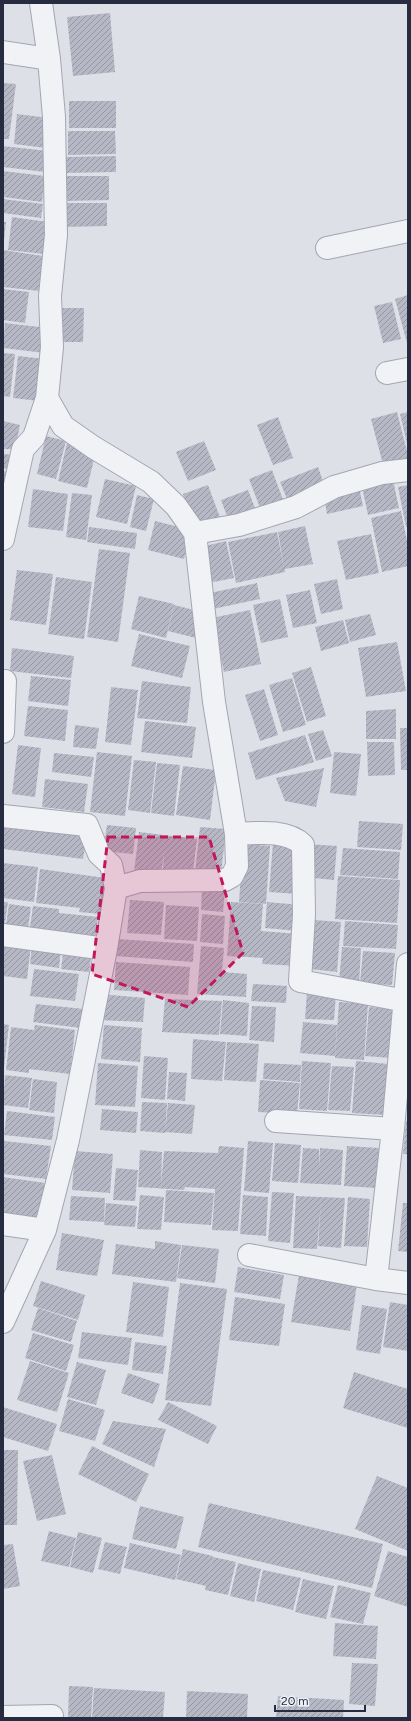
<svg xmlns="http://www.w3.org/2000/svg" width="411" height="1721" font-family="Figtree,sans-serif">
	<style>
		.building { fill: url(#building-hatch) }
		.lines { fill: none; stroke-linecap: round; stroke-linejoin: round }
		.street-casing { stroke: #a3a6b2; stroke-width: 24 }
		.street { stroke: #f1f2f6; stroke-width: 22 }
		.marked { fill: #c2185b; fill-opacity: 0.2; stroke: #c2185b; stroke-width: 3; stroke-dasharray: 8 5; stroke-linejoin: round }
	</style>
	<defs>
		<pattern id="building-hatch" width="6" height="6" patternUnits="userSpaceOnUse"><rect width="6" height="6" fill="#b6b9c5"/><path d="M-1 1l2-2M0 6l6-6M5 7l2-2" fill="none" stroke="#9497a1"/></pattern>
	</defs>
	<rect width="100%" height="100%" fill="#dee0e8"/>
	<path class="building" d="M110,13L115,72L73,76L67,17Z
		M3,83L16,84L9,139H3Z
		M69,101H116V128H69Z
		M17,114L49,118L46,148L14,144Z
		M68,131H115L116,154L68,155Z
		M3,146L48,151L45,172L3,167Z
		M116,156V172L63,173V157Z
		M3,171L45,176L42,202L3,197Z
		M66,176H109V200L66,201Z
		M3,199L43,204L41,218L3,213Z
		M62,203H107V226L62,227Z
		M12,217L48,222L44,254L8,250Z
		M3,222H6L4,241H3Z
		M3,250L43,256L39,291L3,287Z
		M3,289L29,292L25,323L3,320Z
		M408,295V343H407L395,299Z
		M392,302L401,339L383,343L374,306Z
		M61,308H84L83,342H61Z
		M5,323L48,328L45,353L3,348Z
		M3,353L15,354L10,397L3,396Z
		M18,356L45,359L39,401L13,398Z
		M397,412L408,455V462L384,468L371,419Z
		M408,412V444H407L400,414Z
		M278,417L293,458L273,465L257,425Z
		M3,421L20,425L15,449H3Z
		M46,436L66,441L56,479L37,474Z
		M204,441L216,470L188,481L176,452Z
		M67,443L96,451L87,488L58,481Z
		M3,454L14,455L12,469L3,468Z
		M318,467L325,487L288,501L280,482Z
		M272,470L285,505L262,513L249,479Z
		M3,471L13,473L3,490Z
		M105,479L136,486L127,524L96,517Z
		M393,480L399,508L368,515L362,487Z
		M208,485L221,520L196,530L183,494Z
		M408,485V527H406L398,487Z
		M359,487L363,506L327,514L324,495Z
		M33,489L68,494L63,531L28,527Z
		M248,490L257,513L230,524L221,500Z
		M72,493L92,495L86,540L66,537Z
		M137,495L154,499L146,531L130,527Z
		M401,511L408,546V566L382,572L371,518Z
		M155,521L191,530L184,559L148,550Z
		M305,526L313,564L285,569V572L236,583L228,542L277,532L284,568L278,532Z
		M89,527L137,533L135,549L87,542Z
		M371,534L379,573L346,580L337,541Z
		M226,541L234,578L208,583L201,547Z
		M99,549L130,553L118,642L87,637Z
		M17,570L53,574L46,625L10,620Z
		M56,577L92,582L84,639L48,634Z
		M337,579L343,609L321,614L314,584Z
		M257,583L260,599L213,609L210,593Z
		M310,590L317,623L293,628L286,595Z
		M139,596L174,604L166,638L131,629Z
		M280,599L288,637L261,643L253,605Z
		M174,605L202,612L196,638L168,631Z
		M250,610L261,664L224,672L212,618Z
		M370,614L376,635L350,642L345,620Z
		M343,620L349,643L321,651L315,627Z
		M139,634L190,646L182,678L131,666Z
		M397,642L406,691L366,697L358,648Z
		M12,648L74,656L71,678L10,671Z
		M311,667L326,716L307,722L292,673Z
		M31,676L71,680L68,706L28,701Z
		M292,678L306,725L283,732L269,685Z
		M142,681L191,687L187,723L137,718Z
		M111,687L138,690L131,745L105,742Z
		M264,689L278,735L260,741L245,695Z
		M28,706L68,710L65,741L24,736Z
		M396,709V739H366V711Z
		M145,721L196,727L192,758L141,752Z
		M75,725L99,728L96,749L73,747Z
		M400,728H408V770H401Z
		M323,730L332,756L316,761L308,734Z
		M305,735L314,762L256,780L248,753Z
		M367,742H394L395,775L368,776Z
		M18,745L41,748L35,797L12,794Z
		M97,752L132,756L125,816L90,812Z
		M334,752L361,754L356,796L330,793Z
		M54,753L94,757L91,777L52,772Z
		M134,760L156,762L150,813L128,810Z
		M157,763L180,765L174,816L151,813Z
		M183,766L216,770L210,820L176,815Z
		M324,768L316,807L285,801L276,778Z
		M45,779L88,784L84,812L42,807Z
		M359,821L403,824L401,850L357,847Z
		M107,825L136,828L133,854L103,851Z
		M3,826L87,836L83,859L3,849Z
		M200,827L226,829L221,874L195,872Z
		M139,832L197,839L193,872L163,869L164,852L161,876L134,872Z
		M273,843L301,845L297,894L269,892Z
		M243,844L270,846L266,904L239,902Z
		M306,844L337,846L334,880L303,877Z
		M343,848L400,852L398,879L340,875Z
		M3,863L38,867L34,902L3,898Z
		M40,869L106,878L101,914L79,912L80,908L36,903Z
		M338,876L400,880L397,923L335,919Z
		M202,887L225,889L223,912L201,910Z
		M130,900L164,902L161,935L127,933Z
		M3,902H8L4,930H3Z
		M231,902L263,904L261,931L300,934L298,966L262,964L263,958L227,956Z
		M267,902L301,905L298,931L265,928Z
		M9,904L31,907L27,935L5,932Z
		M166,905L199,907L197,941L164,939Z
		M33,906L59,909V913L98,917L95,942L29,934Z
		M202,914L225,916L223,944L200,942Z
		M314,920L341,922L337,972L310,969Z
		M345,921L398,925L396,949L343,946Z
		M117,939L194,944L193,962L116,956Z
		M3,942L31,945L27,979L3,976Z
		M32,946L61,949L59,968L30,964Z
		M201,946L224,948L222,972L247,974L246,997L197,994Z
		M64,947L92,950L89,972L61,969Z
		M342,947L361,948L359,984L339,983Z
		M363,951L395,953L392,985L360,983Z
		M116,962L190,967L188,995L114,990Z
		M34,969L79,974L75,1001L30,996Z
		M253,984L287,986L286,1003L251,1001Z
		M307,992L336,994L334,1020L305,1019Z
		M100,994L145,998L143,1022L98,1020Z
		M165,999L222,1001L219,1035L162,1032Z
		M223,1000L249,1003L247,1036L220,1034Z
		M339,1002L368,1004L364,1060L335,1058Z
		M36,1004L84,1009L81,1028L33,1022Z
		M252,1006L276,1007L274,1042L249,1040Z
		M369,1007L394,1009L390,1058L365,1056Z
		M303,1022L337,1025L335,1056L300,1053Z
		M3,1024L9,1025L4,1068H3Z
		M35,1025L75,1030L70,1074L29,1069V1073L6,1070L11,1027L34,1030Z
		M104,1025L142,1028L140,1062L101,1059Z
		M193,1039L226,1042L222,1081L191,1079Z
		M227,1042L259,1044L256,1082L224,1080Z
		M144,1056L168,1058L165,1100L141,1098Z
		M302,1061L331,1063L327,1111L299,1109Z
		M356,1061L389,1064L386,1115L352,1113Z
		M98,1063L138,1066L135,1107L95,1105Z
		M264,1063L301,1065L300,1082L263,1079Z
		M332,1066L354,1067L350,1111L328,1110Z
		M169,1072L187,1073L185,1101L167,1099Z
		M5,1075L32,1078L28,1108L3,1105Z
		M33,1079L57,1082L54,1113L29,1110Z
		M260,1080L300,1083L297,1114L258,1112Z
		M142,1102L167,1103L165,1133L140,1131Z
		M168,1103L195,1105L192,1134L165,1132Z
		M102,1109L138,1112L136,1133L100,1130Z
		M7,1111L55,1117L52,1140L4,1135Z
		M406,1121H408V1154H403Z
		M4,1141L51,1146L46,1179L3,1174Z
		M248,1141L273,1143L269,1193L244,1191Z
		M275,1143L301,1145L298,1183L272,1181Z
		M219,1146L244,1148L238,1231L212,1230L215,1189L185,1187L184,1190L138,1187L140,1150L162,1152L161,1185L164,1151L218,1153Z
		M347,1146L379,1148L376,1188L344,1186Z
		M303,1148L319,1149V1167L320,1148L343,1150L341,1185L300,1183Z
		M75,1151L113,1154L110,1193L72,1190Z
		M116,1168L138,1170L135,1201L113,1200Z
		M3,1177L45,1183L41,1218L3,1213Z
		M166,1190L214,1193L211,1225L164,1222Z
		M272,1192L294,1193L290,1243L268,1241Z
		M140,1195L164,1197L161,1230L137,1229Z
		M243,1195L268,1197L266,1236L240,1234Z
		M71,1196L105,1198L104,1222L69,1220Z
		M296,1196L345,1198L341,1248L318,1246L321,1202L317,1249L293,1248Z
		M348,1197L370,1199L367,1247L344,1246Z
		M106,1203L137,1206L135,1227L104,1225Z
		M403,1203H408V1252L398,1251Z
		M62,1233L104,1240L97,1276L56,1270Z
		M155,1241L181,1245L176,1282L112,1274L116,1244L155,1249Z
		M182,1245L219,1249L215,1283L177,1278Z
		M238,1267L284,1275L280,1299L234,1292Z
		M299,1275L357,1284L350,1331L291,1322Z
		M41,1281L85,1295L78,1320L33,1306Z
		M133,1282L169,1287L163,1337L126,1332Z
		M180,1283L227,1289L211,1406L165,1400Z
		M235,1297L285,1304L279,1346L229,1340Z
		M390,1302L408,1305V1351L383,1347Z
		M362,1305L387,1309L380,1354L356,1350Z
		M38,1308L77,1321L71,1342L31,1330Z
		M82,1332L132,1338L128,1365L78,1358Z
		M33,1333L74,1345L66,1371L25,1358Z
		M135,1342L167,1346L163,1374L132,1370Z
		M30,1361L69,1373L57,1412L17,1400Z
		M77,1362L106,1370L96,1405L67,1397Z
		M354,1372L408,1389V1428L343,1408Z
		M128,1373L160,1384L153,1404L121,1393Z
		M68,1399L105,1410L95,1441L59,1431Z
		M168,1402L217,1426L208,1444L158,1420Z
		M3,1407L57,1424L48,1451L3,1437Z
		M113,1421L166,1429L154,1467L102,1444Z
		M92,1446L149,1474L136,1502L78,1474Z
		M3,1450H18L17,1525H3Z
		M52,1455L66,1514L37,1521L23,1461Z
		M377,1476L408,1488V1551L355,1529Z
		M209,1503L383,1544L372,1588L198,1547Z
		M140,1506L184,1517L176,1549L132,1539Z
		M49,1531L76,1538L69,1567L41,1561Z
		M78,1532L102,1538L93,1573L70,1567Z
		M105,1542L127,1547L120,1574L98,1569Z
		M130,1543L181,1555L175,1580L124,1568Z
		M13,1544L20,1586L3,1589V1545Z
		M183,1549L213,1556L206,1586L176,1579Z
		M388,1551L408,1557V1607L374,1596Z
		M213,1557L236,1562L228,1595L205,1590Z
		M238,1563L261,1569L254,1602L230,1596Z
		M263,1570L301,1578L293,1610L256,1601Z
		M303,1579L334,1586L326,1619L295,1612Z
		M338,1585L371,1593L363,1624L330,1617Z
		M335,1623L378,1626L376,1659L333,1656Z
		M352,1663L378,1664L375,1706L349,1704Z
		M69,1686L93,1687L91,1718H68Z
		M94,1688L165,1692L163,1718H92Z
		M187,1691L248,1694L247,1718H186Z
		M278,1696L344,1700L343,1718H276Z"/>
	<g class="lines">
		<defs>
			<path id="street" d="M3,52L49,59
				M327,248L408,231
				M387,373L408,369
				M47,398L63,426L93,447L151,482L176,506L195,533L214,702L236,834L237,866L232,876L225,880L140,881L116,888
				M195,533L239,525L296,507L334,487L382,473L408,470
				M3,539L23,449L34,437L47,398L52,347L50,296L56,235L54,117L49,59L41,3
				M3,732L5,681
				M3,816L87,825L99,854L111,865L116,888L106,949L68,1140L45,1230L3,1322
				M236,834C257,833 287,829 303,845L304,915L300,981L406,1001
				M3,935L106,949
				M276,1121L393,1129
				M3,1224L45,1230
				M249,1255L376,1279L408,1283
				M376,1279L393,1129L408,964
				M3,1717L52,1716"/>
		</defs>
		<use href="#street" class="street-casing"/>
		<use href="#street" class="street"/>
	</g>
	<path class="marked" d="M108,837H209L243,953L188,1007L92,974Z"/>
	<rect width="411" height="1721" fill="none" stroke="#272c40" stroke-width="8"/>
	<path d="M275 1705v6h90v-6" fill="none" stroke="#272c40" stroke-width="2"/>
	<text x="281" y="1705" font-size="12" fill="#272c40" stroke="#eef0f6" stroke-width="3" paint-order="stroke">20 m</text>
</svg>
